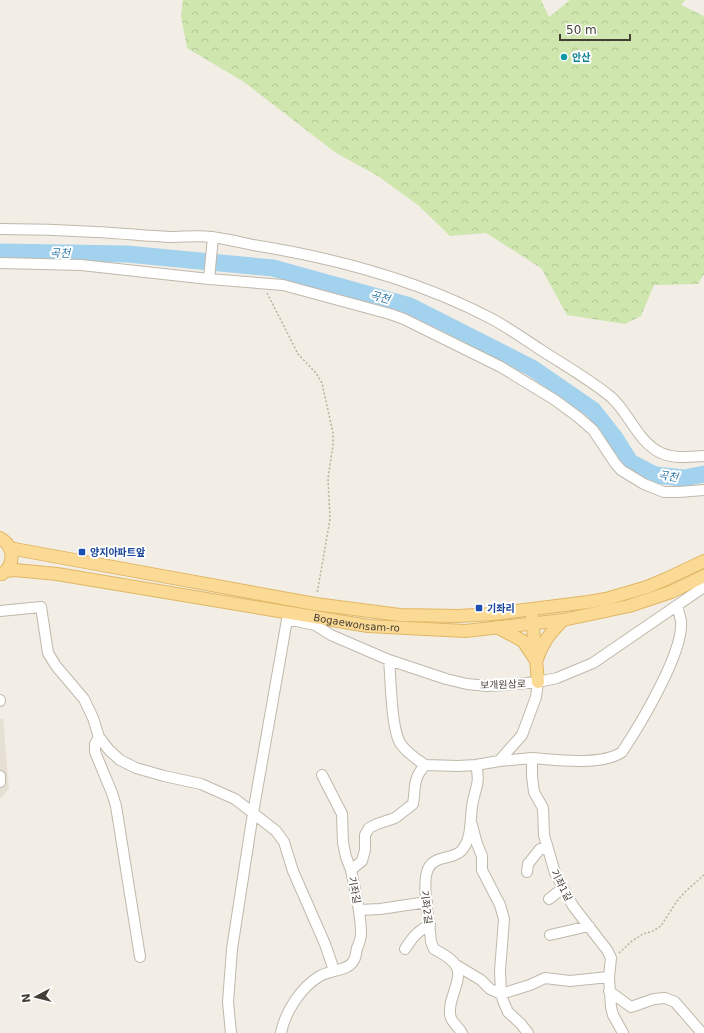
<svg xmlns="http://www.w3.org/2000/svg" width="704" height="1033" font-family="'DejaVu Sans','Noto Sans KR',sans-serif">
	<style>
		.residential { fill: #e6dfd3 }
		.forest { fill: url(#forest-crowns) }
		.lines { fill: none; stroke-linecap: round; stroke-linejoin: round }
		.river { stroke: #a2d2ee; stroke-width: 17 }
		.minor-casing { stroke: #c0b8ab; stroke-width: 12 }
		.major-casing { stroke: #e0b765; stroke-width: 14 }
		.path { stroke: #bfb09a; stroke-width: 1.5; stroke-dasharray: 2 2; stroke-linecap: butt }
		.minor { stroke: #fff; stroke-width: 10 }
		.major { stroke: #fbda95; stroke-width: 12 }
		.culture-dot { fill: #0f9aa8; stroke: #fff; stroke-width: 1.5 }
		.transit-dot { fill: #1a4fb4; stroke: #fff; stroke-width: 1.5 }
		.labels { text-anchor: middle; stroke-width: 4; stroke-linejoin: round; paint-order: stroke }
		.culture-label { font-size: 10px; font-weight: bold; fill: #0d838f; stroke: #fff; text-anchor: start }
		.transit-label { font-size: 10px; font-weight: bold; fill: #164399; stroke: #fff; text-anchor: start }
		.street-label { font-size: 10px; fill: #443e35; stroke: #fff }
		.water-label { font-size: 11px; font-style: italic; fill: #2f78a5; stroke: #fff }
	</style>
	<defs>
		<pattern id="forest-crowns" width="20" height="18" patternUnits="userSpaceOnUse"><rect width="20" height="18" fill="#cfe6af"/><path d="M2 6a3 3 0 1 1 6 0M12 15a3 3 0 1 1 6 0" fill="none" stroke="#b3c697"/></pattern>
	</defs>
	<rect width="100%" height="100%" fill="#f2eee5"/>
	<path class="residential" d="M3,718L9,789L0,799V719Z"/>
	<path class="forest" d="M183,0H541L549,17L570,0H685L681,5L704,16V274L698,284L654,285L641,316L625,324L567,315L541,268L486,233L450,236L419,206L378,176L336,153L244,82L187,48L181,16Z"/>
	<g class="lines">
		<path class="river" d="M0,252L127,254L273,268L410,306L532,368L593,410L615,438L630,462L655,475L684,478L704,474"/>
		<defs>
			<path id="minor" d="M0,229C32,229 64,230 96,232C121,233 145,236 169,237C184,237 197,235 212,237C226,239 240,242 253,245C335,258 418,280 492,319C509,328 524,339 541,350C564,365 589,379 611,397C629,413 637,440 659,452C672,459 689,457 704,456
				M0,263L81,265L209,279L283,285L390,314L404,319L501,367L555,400L578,417L593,430L615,463L621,470L644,484L664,492H679L704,490
				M209,279L213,237
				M0,611L41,607L48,653L56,666L84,699L93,718L99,737L109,750L120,760L136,768L164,776L201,784L235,799L276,831L284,842L293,871L325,944L334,970
				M287,619L315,625L331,635L389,660L446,679L467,684L487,686L505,685L538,682L557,678L593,663L704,587
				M389,660C391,680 391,727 400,743C406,752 416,759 425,765
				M0,700V701
				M99,737L95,744V752L112,793L116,806L140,957
				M532,758C557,760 602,766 622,752C640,725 684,652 681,621C680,616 678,610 677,606
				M499,761L532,758V776L534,792L543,808L544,835L555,873L573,906L607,950L611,958L609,977L611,1007L613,1015L623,1033
				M322,775L342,814L343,843L346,857L351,870
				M0,776V782
				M472,825L477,844L482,856V870L500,905L504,919L500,971L501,994L504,1003L508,1012L521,1024L528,1033
				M527,872L528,864L540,849H547
				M549,899L563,888
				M359,910L380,909L427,902
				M550,935L589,926
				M405,949C412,938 418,930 430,925
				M456,965L481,980L490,989L501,994L530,985L545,978L570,981L609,977
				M609,991L631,1007L654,999L665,998L675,1002L702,1033
				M231,1033L228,1002L232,949L253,813L288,614
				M281,1033C285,1012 301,987 320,976C330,970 349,971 354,960C356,957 356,952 357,948C359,944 361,938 361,933C361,912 355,891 351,870L362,861L365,850V835L369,828L377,824L395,818L413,804C416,787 412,780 425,765L458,766L476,765L499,761L522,735L536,697L538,682
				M462,1033C459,1028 453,1023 451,1018C449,1013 450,1007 451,1002C460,972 466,966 434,949L431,942C430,924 421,884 428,869C434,855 452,860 461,851C472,840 470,820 472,807C474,789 481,785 476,765"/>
			<g id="major">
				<path d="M0,538C14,546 16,564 2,574"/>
				<path d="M10,548L20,550L315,604L400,615L458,616L493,614L588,602L606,599L647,587L666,579L704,561"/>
				<path id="s1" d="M6,571L15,570L57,574L368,626L465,631L563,620L629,606L671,592L704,576"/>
				<path d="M532,617L538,682"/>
				<path d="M497,627L523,641L535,659"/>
				<path d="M537,659C542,643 551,632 563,620"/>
			</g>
		</defs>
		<use href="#minor" class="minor-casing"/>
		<use href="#major" class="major-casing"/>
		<path class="path" d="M267,293L298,354L316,373L322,383L333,433V445L328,478L330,519L317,594
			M619,953L632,941L643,934L653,931L661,926L677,901L686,891L704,875"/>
		<use href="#minor" class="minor"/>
		<use href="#major" class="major"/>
	</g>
	<circle class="culture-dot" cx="564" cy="57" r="4"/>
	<g class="transit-dot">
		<rect x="78" y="548" width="8" height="8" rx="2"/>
		<rect x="475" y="604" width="8" height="8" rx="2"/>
	</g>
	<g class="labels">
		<g class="culture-label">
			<text x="572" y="61">안산</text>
		</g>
		<g class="transit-label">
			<text x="90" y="556">양지아파트앞</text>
			<text x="487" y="612">기좌리</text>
		</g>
		<g class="street-label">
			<text dy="4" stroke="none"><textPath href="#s1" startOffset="355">Bogaewonsam-ro</textPath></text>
			<text transform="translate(503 684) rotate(-2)" y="4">보개원삼로</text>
			<text transform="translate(562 885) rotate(63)" y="4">기좌1길</text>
			<text transform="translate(355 890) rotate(79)" y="4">기좌길</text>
			<text transform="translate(427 907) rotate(83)" y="4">기좌2길</text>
		</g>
		<g class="water-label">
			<text transform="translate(60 253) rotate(1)" y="4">곡천</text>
			<text transform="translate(380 297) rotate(15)" y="4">곡천</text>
			<text transform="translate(668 476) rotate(8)" y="4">곡천</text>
		</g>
	</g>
	<g transform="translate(36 997) rotate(263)" stroke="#ffffff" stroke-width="3" paint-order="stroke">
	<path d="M0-3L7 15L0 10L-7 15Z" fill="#443e35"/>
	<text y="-6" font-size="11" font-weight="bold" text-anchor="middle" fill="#443e35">N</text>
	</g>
	<path d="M560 34v6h70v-6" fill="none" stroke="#443e35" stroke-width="2"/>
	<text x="566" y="34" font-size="12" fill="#443e35" stroke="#ffffff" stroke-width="3" paint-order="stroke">50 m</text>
</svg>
